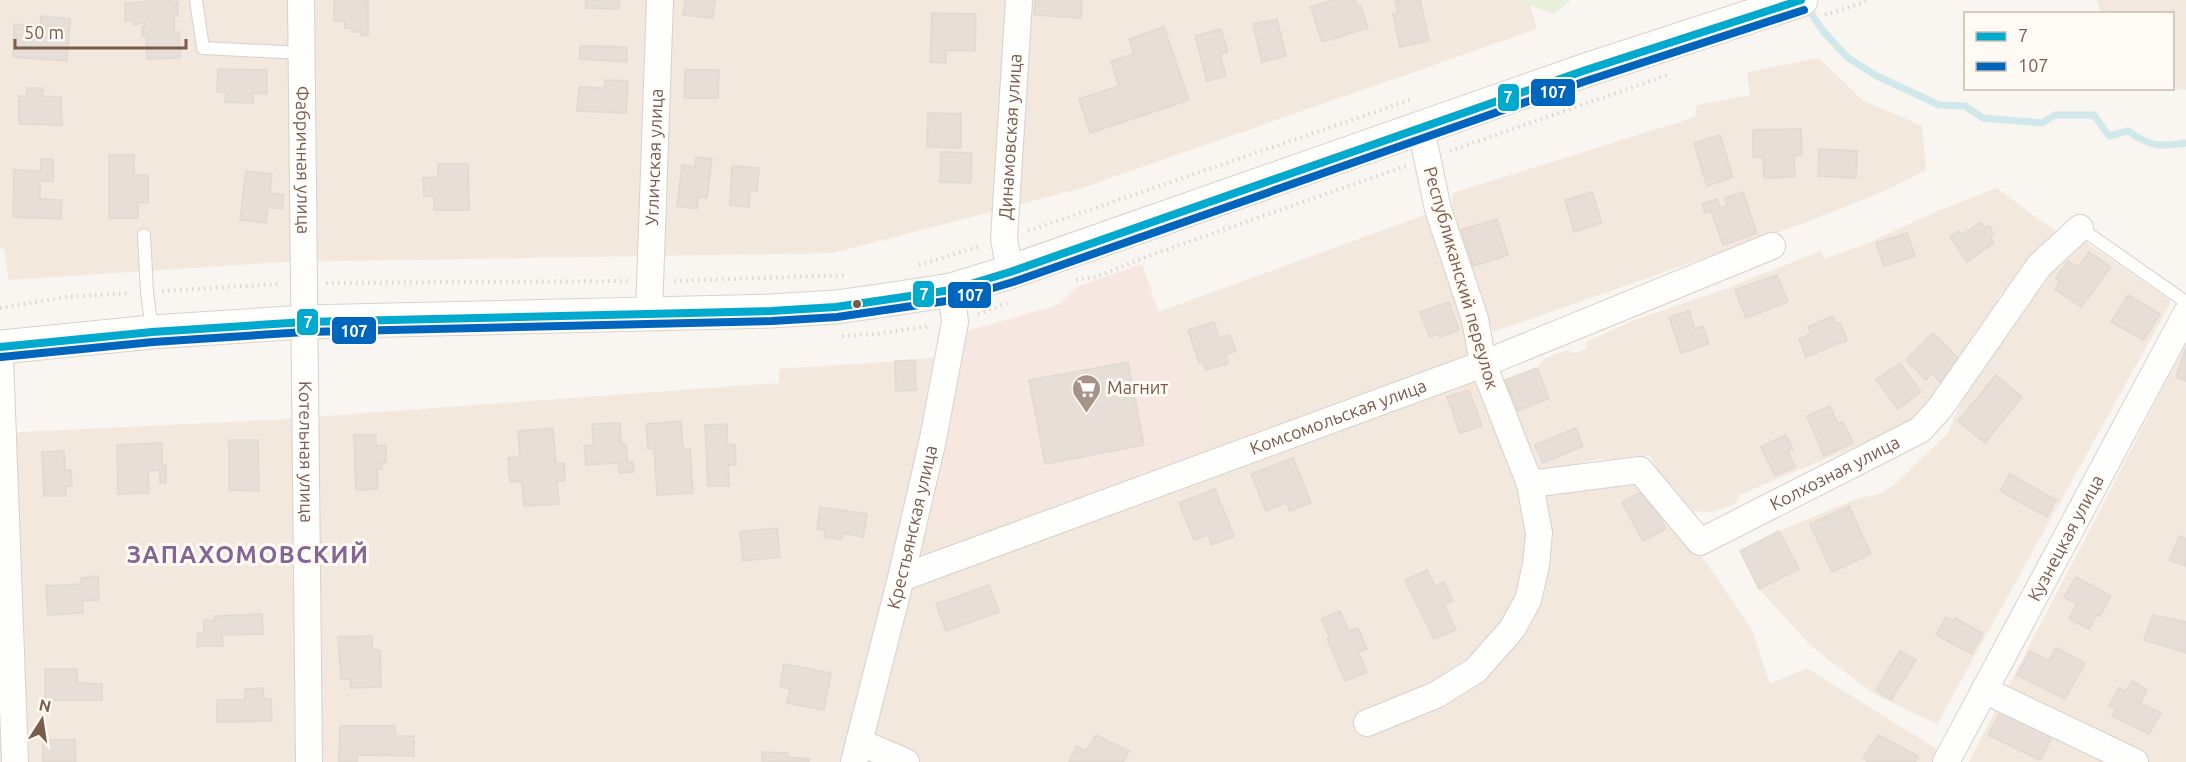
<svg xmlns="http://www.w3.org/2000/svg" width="2186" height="762" font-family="Ubuntu,sans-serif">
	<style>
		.residential { fill: #f2e8de }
		.commercial { fill: #f6e8e1 }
		.green { fill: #e7f0db }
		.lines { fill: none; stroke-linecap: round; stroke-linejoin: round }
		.stream { stroke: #d0e8ea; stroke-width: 7 }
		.building { fill: #e6ded7; stroke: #e2d8d2; stroke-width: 1.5 }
		.lane-casing { stroke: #d7d1cb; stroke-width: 14 }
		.street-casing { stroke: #d7d1cb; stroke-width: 28 }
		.secondary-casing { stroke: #d9d2cb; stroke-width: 35 }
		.path { stroke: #dcd5d0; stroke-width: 4; stroke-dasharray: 1.5 4.5; stroke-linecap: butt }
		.lane { stroke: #fefefd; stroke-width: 12 }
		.street { stroke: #fefefd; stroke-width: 26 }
		.secondary { stroke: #fefefd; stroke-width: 33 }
		.bus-1-casing { stroke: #fffaf3; stroke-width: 12 }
		.bus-2-casing { stroke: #fffaf3; stroke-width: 12 }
		.bus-1 { stroke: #00a9ce; stroke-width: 8 }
		.bus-2 { stroke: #0065bd; stroke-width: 8 }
		.bus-dot { fill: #7a5c4d; stroke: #fffaf3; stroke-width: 2 }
		.labels { text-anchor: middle; stroke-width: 6; stroke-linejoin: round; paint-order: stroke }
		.street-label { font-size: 18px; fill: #7a5c4d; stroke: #fffaf3 }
		.poi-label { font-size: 18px; fill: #7a5c4d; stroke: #fffaf3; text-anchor: start }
		.district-label { font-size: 24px; font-weight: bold; letter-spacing: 1.5px; fill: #846695; stroke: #fffaf3 }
		.line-badge { stroke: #fffaf3; stroke-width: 2 }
		.badge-label { font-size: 16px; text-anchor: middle; font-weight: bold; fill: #fff }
	</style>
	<rect width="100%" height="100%" fill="#f9f5f0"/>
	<path class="residential" d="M0,0H1529L1537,29L1082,188L833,253L281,262L9,280L4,249H0Z
		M2097,0H2186V90L2173,88L2172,14L2101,13Z
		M1819,58L1862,100L1922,126L1926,170L1884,191L1807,222L1493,332L1451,210L1453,193L1695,117L1697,105L1750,95L1747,72Z
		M1997,188L2060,235L1997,299L2001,309L1918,418L1884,435L1739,495L1735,504L1711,512L1691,511L1667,491L1650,455L1630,461L1600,459L1540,471L1502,381L1537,368L1544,359L1567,350L1574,353L1587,349L1586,342L1635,320L1725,289L1821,251L1824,259L1866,244L1933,213Z
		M1427,214L1520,493L1637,477L1700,554L1752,629L1770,684L1807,668L1957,762H0V433L271,420L779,383V369L915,360L963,353L923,527L1205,442L1158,312Z
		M2084,241L2170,300L2169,306L1937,724L1874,694L1811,646L1759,589L1740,551L1779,531L1854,500L1881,493L1895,484L1948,433L1963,397L1990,359L1996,345L2055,269L2076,246Z
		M2186,344V762H1969Z"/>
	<path class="commercial" d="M1142,264L1205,443L1194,457L978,531L923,528L967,331L1058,305L1077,287Z"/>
	<path class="green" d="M1518,0H1571L1553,14Z"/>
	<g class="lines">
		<path class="stream" d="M1807,7L1823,31L1848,58L1877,76L1939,105L1965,106L1983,118L2042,123L2055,115H2094L2109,136L2128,131C2151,147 2159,147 2186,143"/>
	</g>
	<path class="building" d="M146,0H173V2H178V16H174V32H179L180,58L147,59L146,36H142V27H145V22L133,25V20L125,21V3L146,2Z
		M334,0H368V35L361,36V32H352V28H345V21H334Z
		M586,0H619V9L585,8Z
		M685,0H715L713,18L683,15Z
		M1035,0H1082L1081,18L1034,15Z
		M1334,0H1355L1357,5H1360L1368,28L1322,42L1311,7Z
		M1395,0H1420L1429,41L1400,47L1393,14L1398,13Z
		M932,13L976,14L975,51L946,50V63L930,62Z
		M41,16L70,19L67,61L13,57L14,24L40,26Z
		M1277,19L1286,56L1262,62L1253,24Z
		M1164,27L1189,100L1090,133L1079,99L1119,86L1111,61L1134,54L1129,39Z
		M1221,29L1228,52L1220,54L1226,76L1207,81L1195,36Z
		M580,46L627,47V62L580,59Z
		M218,69L267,70V94L253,93V103L225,102L226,92H217Z
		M685,70H719L718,98H684Z
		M605,80L628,81L626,113L577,111L579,87L604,88Z
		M27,88H43V96L61,97L62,125L19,124V96H26Z
		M928,113L961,114V148L927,147Z
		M1801,129L1802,155L1794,156L1795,177L1764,178L1763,157H1753V130Z
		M1720,135L1733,177L1707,186L1694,143Z
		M1819,149L1857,151L1856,178L1818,176Z
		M941,152L972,153L971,183L940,182Z
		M109,155H134V175H148V203L138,202V218H109Z
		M696,157L712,159L707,198L698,197L697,209L677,206L682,165L695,167Z
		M41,159H53V181H40V199L62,200L61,219L13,217L14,170L41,171Z
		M438,164H468L469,210H434V196H424L423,178L438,177Z
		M732,166L759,168L757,191L750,190L749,207L730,205Z
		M246,171L272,174L270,193L284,195L282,209L268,207L266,223L240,220Z
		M1592,192L1602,223L1574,232L1565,200Z
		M1743,192L1757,233L1723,245L1711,211L1705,213L1702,204L1717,199L1720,208L1727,206L1725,198Z
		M1497,219L1508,255L1473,266L1461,230Z
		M1981,222L1985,228L1989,226L1994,234L1990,237L1994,243L1967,262L1950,237L1959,231L1962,235Z
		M1907,233L1915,256L1884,266L1876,243Z
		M2089,252L2111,267L2081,307L2055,289L2060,282L2056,278L2068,261L2078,267Z
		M1777,275L1788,302L1746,318L1735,290Z
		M2128,295L2160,314L2144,340L2111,322Z
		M1449,302L1459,330L1440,337L1439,334L1430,337L1420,312Z
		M1689,311L1695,329L1703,326L1709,344L1681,353L1669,317Z
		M1833,316L1837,324L1840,323L1847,340L1806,357L1799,339L1811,334L1808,327Z
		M1214,322L1219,338L1230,335L1236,351L1225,355L1228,363L1206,370L1203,362L1199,363L1188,330Z
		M1933,333L1962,362L1941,383L1932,373L1926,380L1906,360Z
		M2186,348V381L2176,377Z
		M915,360L916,390L896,391L895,361Z
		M1128,362L1144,445L1045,464L1029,380Z
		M1900,363L1921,392L1898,409L1876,380Z
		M1537,368L1549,398L1518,411L1505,380Z
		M1996,375L2022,397L1985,443L1958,421Z
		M1469,390L1482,426L1460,433L1447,397Z
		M1830,406L1838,424L1843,422L1853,443L1824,456L1807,416Z
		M681,421L683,450L690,449L693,493L657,495L654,449H648L646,424Z
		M620,423L621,444H626L628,463L633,462L634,472L619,473L618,463L586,465L584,446L593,445L592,424Z
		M727,424V445L735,444L736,465H728L729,486H708L705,425Z
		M553,428L556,464L564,463L565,481H557L559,504L524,506L522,481L510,482L508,458L520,457L518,431Z
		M1576,428L1583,446L1543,463L1535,445Z
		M354,435H376V446L386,445V462H382V469H377L378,489L356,490Z
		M1786,435L1793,449L1788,451L1795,467L1775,476L1761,447Z
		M229,440H258L259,491L229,490Z
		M162,443V465H166V483H160V470L148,471L149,493L118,494L117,445Z
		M64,451L65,470H71L72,486H66V496H44L42,452Z
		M1293,458L1311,503L1290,511L1286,503L1266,511L1251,474Z
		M2010,474L2056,500L2047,517L2000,491Z
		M1215,489L1234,536L1212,545L1208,535L1194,540L1179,503Z
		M1645,490L1666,529L1643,541L1622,502Z
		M1849,506L1871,554L1832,572L1810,524Z
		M820,507L867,514L863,537L843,533L842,540L824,537L825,530L817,529Z
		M777,528L780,557L743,561L740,532Z
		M1779,531L1799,569L1759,589L1740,551Z
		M2180,536L2186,539V566L2169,560Z
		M1427,570L1435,586L1444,582L1453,601L1444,604L1456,630L1434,639L1405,580Z
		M98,576L99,600L82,601L83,613L48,615L46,586L81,584V578Z
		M2076,577L2111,596L2100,616L2097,615L2089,629L2069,619L2077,604L2064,597Z
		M989,585L999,612L946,631L936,604Z
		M1340,611L1349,631L1358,628L1367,649L1358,652L1367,672L1345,681L1327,639L1330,638L1321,619Z
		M262,614L263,634L222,635L223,646H197L198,634L204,633V620L215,621V616Z
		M2153,615L2186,622V653L2144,640Z
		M1946,617L1953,621L1955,618L1983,633L1972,654L1936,635Z
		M372,636V650H380L381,687L351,688L350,679H341L338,637Z
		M2056,648L2085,663L2065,699L2017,675L2030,651L2049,661Z
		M1900,651L1916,660L1891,700L1876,690Z
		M784,664L831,673L824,710L787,703L790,689L780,687Z
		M45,669H77V683L102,684V700H45Z
		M2132,681L2147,690L2140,703L2161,713L2149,734L2112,716L2116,709L2109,706L2119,688L2126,691Z
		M263,688L264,699H271L272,721L217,722V700H245V689Z
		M2002,710L2053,736L2040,760L1988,735Z
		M340,726H395L396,736H414V756L357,755V762H339Z
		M1096,735L1129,751L1123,762H1069L1076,746L1086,751Z
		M1878,735L1918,756L1915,762H1869L1863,758Z
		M43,740H75L76,762H43Z
		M762,752L788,753V757L809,759V762H762Z"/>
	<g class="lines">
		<defs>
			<path id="lane" d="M196,0L203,48L301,53
				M2080,228L2186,302
				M144,235L147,292L152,331"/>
			<g id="street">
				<path id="s1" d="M301,0L309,762"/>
				<path id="s2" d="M1010,272L1004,239L1019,0"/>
				<path id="s3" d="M649,313L660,0"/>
				<path d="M0,357L15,762"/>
				<path id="s4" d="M1530,484L1640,470L1700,542L1920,430L1940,408L2039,266L2080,228"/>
				<path id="s5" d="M901,578L1483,364L1772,246"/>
				<path d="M1984,690L2135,762"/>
				<path d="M1367,723L1436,695L1476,670L1512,629L1528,600L1536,565L1539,533L1530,484L1483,364L1475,319L1438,209L1421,129"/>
				<path d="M859,742L906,762"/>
				<path id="s6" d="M854,762L901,578L933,439L955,322L951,290"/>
				<path id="s7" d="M1946,762L2186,314"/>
			</g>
			<path id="secondary" d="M0,347L152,332L305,322L771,311L836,307L893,299L951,290L1010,272L1583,71L1801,0"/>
		</defs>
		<use href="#lane" class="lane-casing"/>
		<use href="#street" class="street-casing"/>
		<use href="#secondary" class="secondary-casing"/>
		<path class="path" d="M1825,15L1870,0
			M1450,151L1670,74
			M1028,231L1413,99
			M919,265L981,246
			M1076,280L1096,277L1148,256L1406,166
			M674,281L847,275
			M326,283L628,281
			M162,291L280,284
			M0,308L66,297L130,293
			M978,314L1007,303
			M842,336L876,334L930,326"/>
		<use href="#lane" class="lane"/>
		<use href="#street" class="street"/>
		<use href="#secondary" class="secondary"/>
		<defs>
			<path id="bus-1" d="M0,347L152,332L305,322L771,311L836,307L951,290L1010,272L1583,71L1801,0"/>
			<path id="bus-2" d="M1,357L153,342L305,332L772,321L837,317L953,300L1013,282L1586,81L1804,10"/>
		</defs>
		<use href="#bus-1" class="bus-1-casing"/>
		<use href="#bus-2" class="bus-2-casing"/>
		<use href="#bus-1" class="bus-1"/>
		<use href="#bus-2" class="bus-2"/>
	</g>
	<defs>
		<symbol id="supermarket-pin" viewBox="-11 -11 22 30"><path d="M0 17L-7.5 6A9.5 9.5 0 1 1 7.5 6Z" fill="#a69286" stroke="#fffaf3"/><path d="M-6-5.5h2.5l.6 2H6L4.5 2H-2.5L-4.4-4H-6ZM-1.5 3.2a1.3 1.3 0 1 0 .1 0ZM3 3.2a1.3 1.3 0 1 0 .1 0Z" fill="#fff"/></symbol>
	</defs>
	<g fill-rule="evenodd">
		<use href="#supermarket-pin" x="1070" y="372" width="33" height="45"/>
	</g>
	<circle class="bus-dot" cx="857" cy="304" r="5"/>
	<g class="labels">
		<g class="street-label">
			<text dy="6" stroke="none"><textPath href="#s2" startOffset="136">Динамовская улица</textPath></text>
			<text dy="6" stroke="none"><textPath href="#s3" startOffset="156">Угличская улица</textPath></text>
			<text dy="6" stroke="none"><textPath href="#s1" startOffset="160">Фабричная улица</textPath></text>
			<text transform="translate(1461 278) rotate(74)" y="6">Республиканский переулок</text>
			<text dy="6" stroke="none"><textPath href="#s5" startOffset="466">Комсомольская улица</textPath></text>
			<text dy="6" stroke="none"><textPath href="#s1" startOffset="452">Котельная улица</textPath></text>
			<text dy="6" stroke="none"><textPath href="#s4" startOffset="356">Колхозная улица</textPath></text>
			<text dy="6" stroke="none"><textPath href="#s6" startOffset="242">Крестьянская улица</textPath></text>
			<text dy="6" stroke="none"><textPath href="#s7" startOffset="254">Кузнецкая улица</textPath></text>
		</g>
		<g class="poi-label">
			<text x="1107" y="394">Магнит</text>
		</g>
		<g class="district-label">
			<text x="248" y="563">ЗАПАХОМОВСКИЙ</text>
		</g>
	</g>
	<g class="line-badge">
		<rect x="1530" y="78" width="46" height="29" rx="6" fill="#0065bd"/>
		<rect x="1497" y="83" width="23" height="29" rx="6" fill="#00a9ce"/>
		<rect x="912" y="280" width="23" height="28" rx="6" fill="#00a9ce"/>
		<rect x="947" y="281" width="45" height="28" rx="6" fill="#0065bd"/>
		<rect x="296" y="308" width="23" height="28" rx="6" fill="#00a9ce"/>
		<rect x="331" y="316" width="46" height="29" rx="6" fill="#0065bd"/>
	</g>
	<g class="badge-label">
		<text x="1553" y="98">107</text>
		<text x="1508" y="103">7</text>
		<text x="924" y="300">7</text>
		<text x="970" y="301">107</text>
		<text x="308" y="328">7</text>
		<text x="354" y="337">107</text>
	</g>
	<rect x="1964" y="12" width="210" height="78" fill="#fffaf3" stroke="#cabbb1" stroke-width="1.5"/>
	<rect x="1976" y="32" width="30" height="9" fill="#00a9ce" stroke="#cabbb1" stroke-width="1.5"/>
	<text x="2018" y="42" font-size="18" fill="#7a5c4d">7</text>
	<rect x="1976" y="62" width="30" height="9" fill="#0065bd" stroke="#cabbb1" stroke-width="1.5"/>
	<text x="2018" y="72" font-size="18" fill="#7a5c4d">107</text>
	<g transform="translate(42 720) rotate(12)" stroke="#fffaf3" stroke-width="4.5" paint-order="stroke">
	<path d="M0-4.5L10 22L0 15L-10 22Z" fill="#7a5c4d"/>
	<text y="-9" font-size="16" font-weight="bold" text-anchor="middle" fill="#7a5c4d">N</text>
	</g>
	<path d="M15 39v9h171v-9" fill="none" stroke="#7a5c4d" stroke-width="3"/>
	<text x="24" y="39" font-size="18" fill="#7a5c4d" stroke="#fffaf3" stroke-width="4.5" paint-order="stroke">50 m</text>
</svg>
